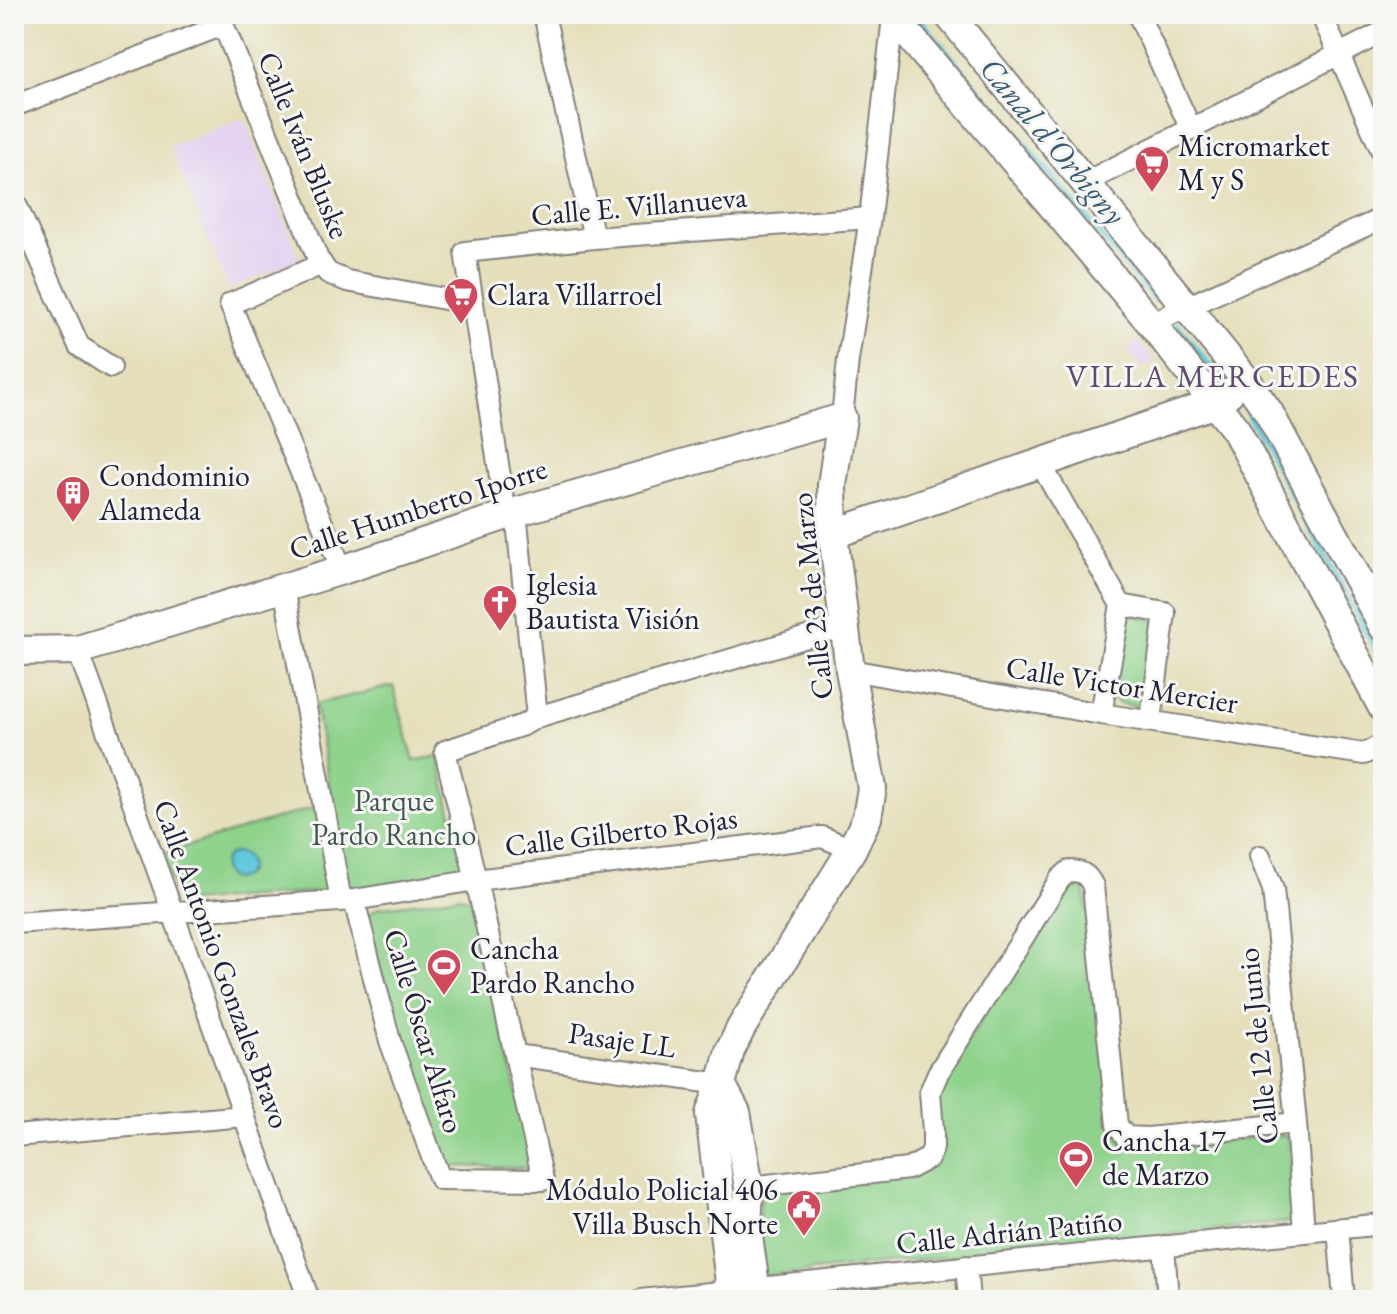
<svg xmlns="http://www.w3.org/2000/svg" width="1397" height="1314" font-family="'EB Garamond',serif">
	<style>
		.built { fill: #e4d3f1 }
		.green { fill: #8ed28b; stroke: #587a63; stroke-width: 2 }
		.water { fill: #5fc7db; stroke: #40748b; stroke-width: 2 }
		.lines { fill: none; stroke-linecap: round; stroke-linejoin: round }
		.stream { stroke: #5fc7db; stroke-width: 6 }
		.street-casing { stroke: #84807b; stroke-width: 24 }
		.secondary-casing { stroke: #84807b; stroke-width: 32 }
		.street { stroke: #fff; stroke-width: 20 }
		.secondary { stroke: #fff; stroke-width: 28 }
		.labels { text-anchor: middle; stroke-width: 6; stroke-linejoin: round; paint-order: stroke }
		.street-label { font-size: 30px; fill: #22223b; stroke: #f6f6f2 }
		.poi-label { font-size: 30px; fill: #22223b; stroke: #f6f6f2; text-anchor: start }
		.park-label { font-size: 30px; fill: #425753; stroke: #f6f6f2 }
		.water-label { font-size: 32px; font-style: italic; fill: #375c73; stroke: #f6f6f2 }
		.neighbourhood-label { font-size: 32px; letter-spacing: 2px; fill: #5f4a70; stroke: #f6f6f2 }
	</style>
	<rect width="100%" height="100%" fill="#f6f6f2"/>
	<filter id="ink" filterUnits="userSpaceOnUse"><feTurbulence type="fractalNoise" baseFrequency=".0125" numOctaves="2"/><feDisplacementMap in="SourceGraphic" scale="16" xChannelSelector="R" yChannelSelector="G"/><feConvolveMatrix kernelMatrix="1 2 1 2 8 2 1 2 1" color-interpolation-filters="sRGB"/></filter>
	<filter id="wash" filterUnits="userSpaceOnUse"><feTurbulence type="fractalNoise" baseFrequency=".006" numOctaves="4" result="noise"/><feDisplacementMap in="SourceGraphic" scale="32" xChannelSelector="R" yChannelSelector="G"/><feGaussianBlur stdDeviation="1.8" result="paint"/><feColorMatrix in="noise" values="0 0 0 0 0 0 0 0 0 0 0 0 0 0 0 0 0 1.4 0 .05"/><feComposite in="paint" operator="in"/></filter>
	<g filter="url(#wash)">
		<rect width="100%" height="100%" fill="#e5dfbb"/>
		<path class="built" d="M244,118L299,258L229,290L170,147Z
			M1137,340L1156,362L1141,368L1128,348Z"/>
		<path class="green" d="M1128,615L1157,620L1146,703L1139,707L1118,703L1114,697Z
			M393,686L414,761L438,756L462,857V868L458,874L452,876L348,889L315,704Z
			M315,807L331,891L188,902L176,893L161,854Z
			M1072,881L1080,883L1084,888L1126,1146L1138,1148L1281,1135L1288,1136L1297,1216L1289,1222L763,1276L758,1223L762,1193L924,1170L937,1093L1061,888Z
			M460,896L472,899L532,1159L528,1168L449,1166L441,1158L416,1091L368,925L367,915L378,908Z"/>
		<path class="water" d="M223 866a13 13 0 1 1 26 0a13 13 0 1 1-26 0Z"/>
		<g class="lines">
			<path class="stream" d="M915,14L1155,299
				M1177,325L1222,381
				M1248,414L1383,662"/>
		</g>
	</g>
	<g filter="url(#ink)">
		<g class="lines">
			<defs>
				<path id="street" d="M219,14L318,259L328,273L347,281L472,304
					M544,14L594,238
					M1138,14L1191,129
					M1321,14L1383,154
					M14,106L223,25
					M1086,182L1383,32
					M14,200L79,346L111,367
					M322,264L230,304L342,570
					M1151,323L1383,218
					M842,418L848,360L870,218L893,17
					M1040,463L1121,605L1101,714
					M516,512L537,717
					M506,515L465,252L594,238L870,218
					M284,587L341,901
					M1121,605L1165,613L1151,720
					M78,650L173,913L309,1300
					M850,670L1101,714L1364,754L1383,744
					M1260,856L1273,889L1296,1123L1304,1232
					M354,900L390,1041L440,1179L543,1180L476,880L445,751L523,725L537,717L844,626
					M14,923L354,900L476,880L822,837L852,849
					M515,1055L721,1084
					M14,1136L245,1116
					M749,1187L908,1169L929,1158L933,1148V1131L930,1092L938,1073L1060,879L1069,871C1082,871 1087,874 1093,886L1117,1125L1126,1137L1148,1138L1296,1123
					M1338,1228L1344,1300
					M1164,1246L1168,1300
					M966,1266L969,1300
					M641,1300L1383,1224"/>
				<path id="secondary" d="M891,14L1151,323L1236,430L1383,708
					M948,14L1246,380L1268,411L1383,626
					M833,534L1216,403L1229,393
					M14,651L78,650L342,570L516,512L842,418L832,485L833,534L850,670L872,788L867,818L852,849L741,1028L730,1051L721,1084L710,1114L732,1300
					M721,1084L736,1112L749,1187L747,1229L757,1300"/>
			</defs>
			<use href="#street" class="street-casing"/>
			<use href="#secondary" class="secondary-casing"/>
			<use href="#street" class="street"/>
			<use href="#secondary" class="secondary"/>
		</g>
	</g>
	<defs>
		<symbol id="supermarket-pin" viewBox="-11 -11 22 30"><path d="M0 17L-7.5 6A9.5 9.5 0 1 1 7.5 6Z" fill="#d1495b" stroke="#f6f6f2"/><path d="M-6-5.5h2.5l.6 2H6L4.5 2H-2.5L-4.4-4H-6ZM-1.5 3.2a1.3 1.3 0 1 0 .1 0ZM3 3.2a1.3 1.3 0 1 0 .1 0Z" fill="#fff"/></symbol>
		<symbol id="building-pin" viewBox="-11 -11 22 30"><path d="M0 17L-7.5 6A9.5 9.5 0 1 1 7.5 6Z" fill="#d1495b" stroke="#f6f6f2"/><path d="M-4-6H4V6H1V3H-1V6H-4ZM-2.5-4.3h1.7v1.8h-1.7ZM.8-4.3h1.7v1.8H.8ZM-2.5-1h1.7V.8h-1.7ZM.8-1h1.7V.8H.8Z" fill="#fff"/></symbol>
		<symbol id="church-pin" viewBox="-11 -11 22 30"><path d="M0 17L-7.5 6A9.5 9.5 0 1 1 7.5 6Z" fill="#d1495b" stroke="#f6f6f2"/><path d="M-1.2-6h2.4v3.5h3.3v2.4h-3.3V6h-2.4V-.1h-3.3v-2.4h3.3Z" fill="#fff"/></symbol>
		<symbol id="stadium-pin" viewBox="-11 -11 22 30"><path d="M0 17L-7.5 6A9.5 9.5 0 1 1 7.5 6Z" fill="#d1495b" stroke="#f6f6f2"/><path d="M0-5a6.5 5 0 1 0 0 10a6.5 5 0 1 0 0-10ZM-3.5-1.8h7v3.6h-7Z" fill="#fff"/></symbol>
		<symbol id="civic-pin" viewBox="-11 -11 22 30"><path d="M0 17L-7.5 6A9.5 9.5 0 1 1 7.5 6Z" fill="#d1495b" stroke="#f6f6f2"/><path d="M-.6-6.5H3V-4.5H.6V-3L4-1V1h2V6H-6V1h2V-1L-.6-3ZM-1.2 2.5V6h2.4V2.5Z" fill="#fff"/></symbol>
	</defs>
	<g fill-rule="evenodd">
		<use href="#supermarket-pin" x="1132" y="143" width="40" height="54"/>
		<use href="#supermarket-pin" x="441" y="275" width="40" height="54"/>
		<use href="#building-pin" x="53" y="473" width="40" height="54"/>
		<use href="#church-pin" x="480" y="582" width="40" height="54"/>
		<use href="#stadium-pin" x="424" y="946" width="40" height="54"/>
		<use href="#stadium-pin" x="1056" y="1138" width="40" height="54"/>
		<use href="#civic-pin" x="784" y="1187" width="40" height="54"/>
	</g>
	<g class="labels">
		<g class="street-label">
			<text transform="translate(304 145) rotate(68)" y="10">Calle Iván Bluske</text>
			<text transform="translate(639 206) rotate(-5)" y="10">Calle E. Villanueva</text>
			<text transform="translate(418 509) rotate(-18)" y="10">Calle Humberto Iporre</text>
			<text transform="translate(812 596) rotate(-96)" y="10">Calle 23 de Marzo</text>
			<text transform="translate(1122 685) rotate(9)" y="10">Calle Victor Mercier</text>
			<text transform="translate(621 832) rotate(-7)" y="10">Calle Gilberto Rojas</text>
			<text transform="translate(222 964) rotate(70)" y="10">Calle Antonio Gonzales Bravo</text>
			<text transform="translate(424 1031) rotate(73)" y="10">Calle Óscar Alfaro</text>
			<text transform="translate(622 1040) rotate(8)" y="10">Pasaje LL</text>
			<text transform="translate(1258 1046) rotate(-96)" y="10">Calle 12 de Junio</text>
			<text transform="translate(1009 1232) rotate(-6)" y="10">Calle Adrián Patiño</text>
		</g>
		<g class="poi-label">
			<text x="1178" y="156">Micromarket<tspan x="1178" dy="34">M y S</tspan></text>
			<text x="487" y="305">Clara Villarroel</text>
			<text x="99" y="486">Condominio<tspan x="99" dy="34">Alameda</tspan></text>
			<text x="526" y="595">Iglesia<tspan x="526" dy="34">Bautista Visión</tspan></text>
			<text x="470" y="959">Cancha<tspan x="470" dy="34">Pardo Rancho</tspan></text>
			<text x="1102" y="1151">Cancha 17<tspan x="1102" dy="34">de Marzo</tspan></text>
			<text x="778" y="1200" text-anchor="end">Módulo Policial 406<tspan x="778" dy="34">Villa Busch Norte</tspan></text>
		</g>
		<g class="park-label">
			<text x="394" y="811">Parque<tspan x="394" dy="34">Pardo Rancho</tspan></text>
		</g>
		<g class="water-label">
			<text transform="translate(1053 141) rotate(50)" y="11">Canal d'Orbigny</text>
		</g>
		<g class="neighbourhood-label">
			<text x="1213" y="387">VILLA MERCEDES</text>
		</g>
	</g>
	<rect width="1397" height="1314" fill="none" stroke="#f6f6f2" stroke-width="48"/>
</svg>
